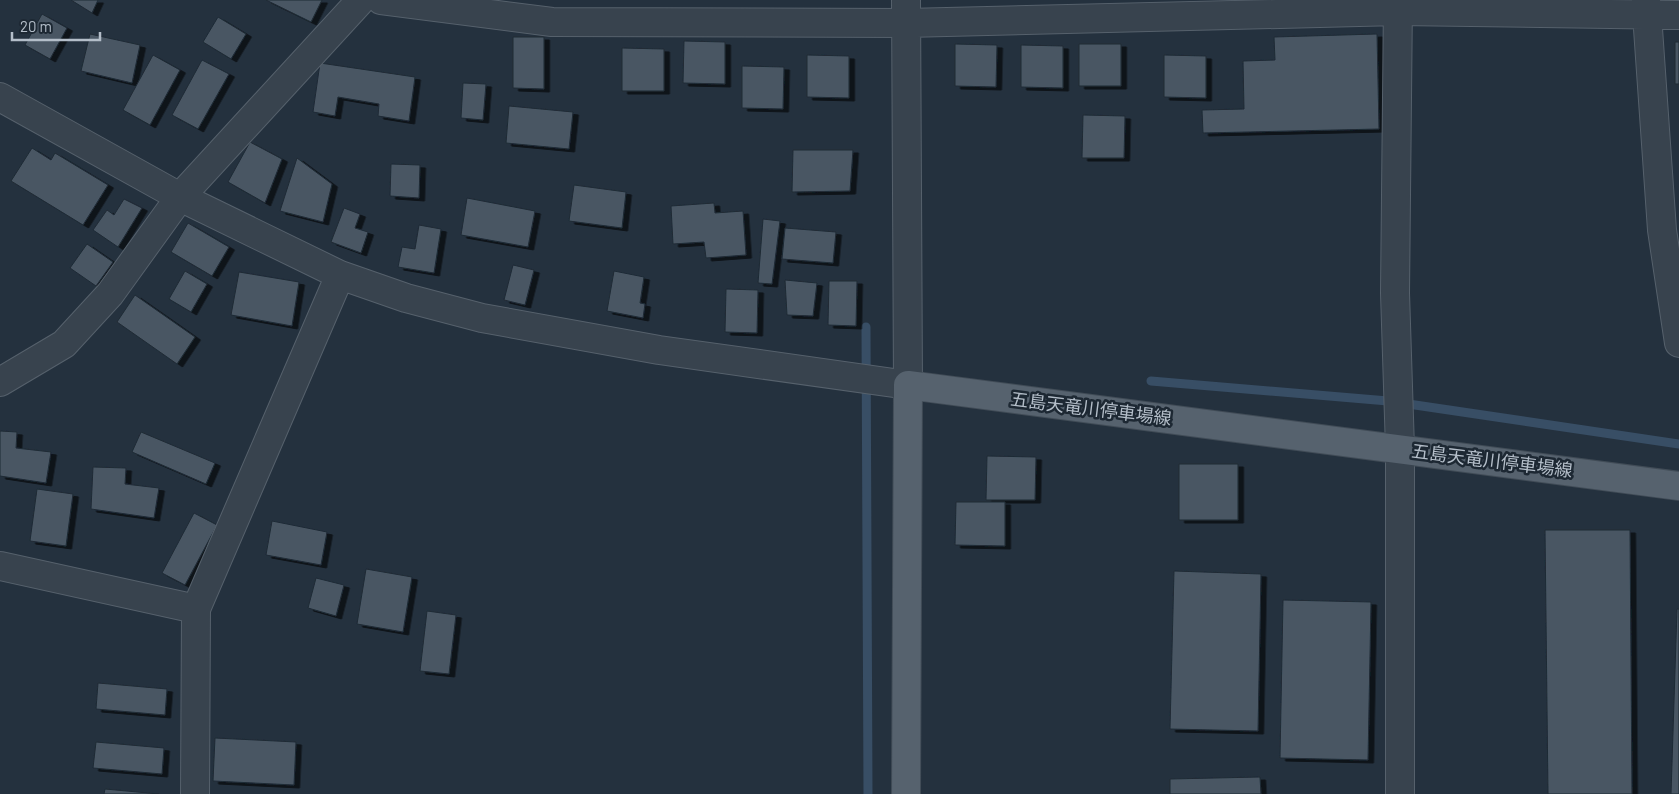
<svg xmlns="http://www.w3.org/2000/svg" width="1679" height="794" font-family="Barlow,'Noto Sans JP',sans-serif">
	<style>
		.lines { fill: none; stroke-linecap: round; stroke-linejoin: round }
		.stream { stroke: #384e65; stroke-width: 9 }
		.building { fill: #485764; stroke: #1f2a35; filter: url(#shadow) }
		.minor-casing { stroke: #56616c; stroke-width: 30 }
		.major-casing { stroke: #414c57; stroke-width: 30 }
		.minor { stroke: #38434e; stroke-width: 28 }
		.major { stroke: #56626e; stroke-width: 28 }
		.labels { text-anchor: middle; stroke-width: 5; stroke-linejoin: round; paint-order: stroke }
		.street-label { font-size: 18px; fill: #b4bec9; stroke: #1d2833 }
	</style>
	<defs>
		<filter id="shadow"><feDropShadow dx="5.5" dy="3" stdDeviation="0" flood-color="#0009"/></filter>
	</defs>
	<rect width="100%" height="100%" fill="#24313e"/>
	<g class="lines">
		<path class="stream" d="M866,327L868,794
			M1151,381L1388,401L1679,444"/>
	</g>
	<path class="building" d="M71,0H98L92,13Z
		M266,0H322L311,22Z
		M42,14L67,28L50,59L25,45Z
		M218,17L246,34L231,59L203,42Z
		M90,34L140,45L132,83L81,71Z
		M1377,34L1379,129L1203,133L1202,110L1244,109L1243,61L1275,60L1274,37Z
		M513,37H544V89L513,88Z
		M684,41L725,42V84L683,83Z
		M1675,42H1679V84H1675Z
		M955,44L997,45L996,87L955,86Z
		M1079,44H1121V86H1079Z
		M1021,45L1063,46V88L1021,87Z
		M622,48L664,49V91H622Z
		M153,55L180,70L150,125L123,110Z
		M807,55L849,56V98L807,97Z
		M1164,55L1206,56V98L1164,97Z
		M202,60L229,74L198,129L172,115Z
		M320,63L415,77L409,121L378,116L379,104L338,97L335,116L313,112Z
		M742,66L784,67L783,109L742,108Z
		M463,83L486,84L483,120L461,118Z
		M509,106L573,112L569,149L506,143Z
		M1083,115L1125,116L1124,158H1082Z
		M250,142L282,159L265,203L228,182Z
		M32,148L51,160L55,153L108,185L83,225L11,181Z
		M793,150H853L850,191L792,192Z
		M297,158L332,184L323,222L280,211Z
		M391,164L420,165L419,198L390,196Z
		M574,185L626,192L622,228L569,221Z
		M467,198L535,211L528,247L461,235Z
		M124,199L142,208L118,247L93,230L107,210L114,215Z
		M714,203L715,213L743,211L746,255L706,258L704,242L673,244L671,206Z
		M344,208L360,214L355,228L368,232L361,253L331,242Z
		M763,219L780,221L772,284L758,283Z
		M188,223L229,247L212,276L171,252Z
		M419,225L441,229L434,273L398,267L402,247L415,249Z
		M785,228L836,232L833,263L782,259Z
		M87,244L113,262L96,286L70,268Z
		M513,265L534,270L525,305L504,300Z
		M185,271L207,284L191,312L169,299Z
		M614,271L644,277L640,303L645,304L643,318L607,311Z
		M239,272L299,282L292,326L231,315Z
		M785,280L817,283L813,316L787,315Z
		M829,281H857L856,326L828,325Z
		M726,289L758,290L757,333L725,332Z
		M135,295L195,337L177,364L117,322Z
		M0,431L17,432L16,448L51,452L46,483L0,476Z
		M141,432L215,463L206,484L132,452Z
		M987,456L1036,457L1035,500H986Z
		M1179,464H1238V520H1179Z
		M93,467L126,468L125,484L159,488L154,518L91,509Z
		M37,489L73,494L66,546L30,541Z
		M956,502H1005V546L955,545Z
		M194,513L217,525L185,585L162,573Z
		M272,521L327,532L321,565L266,555Z
		M1545,530H1630L1632,794H1548Z
		M366,569L412,577L403,632L357,624Z
		M1174,571L1261,574L1258,731L1170,729Z
		M316,578L344,585L336,616L308,608Z
		M1283,600L1371,602L1368,760L1280,758Z
		M1677,609H1679V794H1671Z
		M427,611L456,615L449,674L420,671Z
		M98,683L167,689L165,715L96,709Z
		M215,738L296,742L294,785L213,781Z
		M96,742L164,748L162,774L93,768Z
		M1260,777L1261,794H1170V779Z
		M105,789L159,794H104Z"/>
	<g class="lines">
		<defs>
			<path id="minor" d="M381,0L552,22L906,23L1399,11L1679,15
				M1398,0L1395,293L1400,449V794
				M1646,0L1662,230L1679,343
				M0,97L180,197L340,275L406,298L482,318L659,350L908,385L906,0
				M0,382L64,344L110,294L180,197L361,0
				M0,566L196,609
				M195,794L196,609L340,275"/>
			<path id="major" d="M906,794L908,385L1679,486"/>
		</defs>
		<use href="#minor" class="minor-casing"/>
		<use href="#major" class="major-casing"/>
		<use href="#minor" class="minor"/>
		<use href="#major" class="major"/>
	</g>
	<g class="labels">
		<g class="street-label">
			<text transform="translate(1091 409) rotate(7)" y="6">五島天竜川停車場線</text>
			<text transform="translate(1492 461) rotate(7)" y="6">五島天竜川停車場線</text>
		</g>
	</g>
	<path d="M12 32v8h88v-8" fill="none" stroke="#b4bec9" stroke-width="2.5"/>
	<text x="20" y="32" font-size="15" fill="#b4bec9" stroke="#1d2833" stroke-width="4" paint-order="stroke">20 m</text>
</svg>
